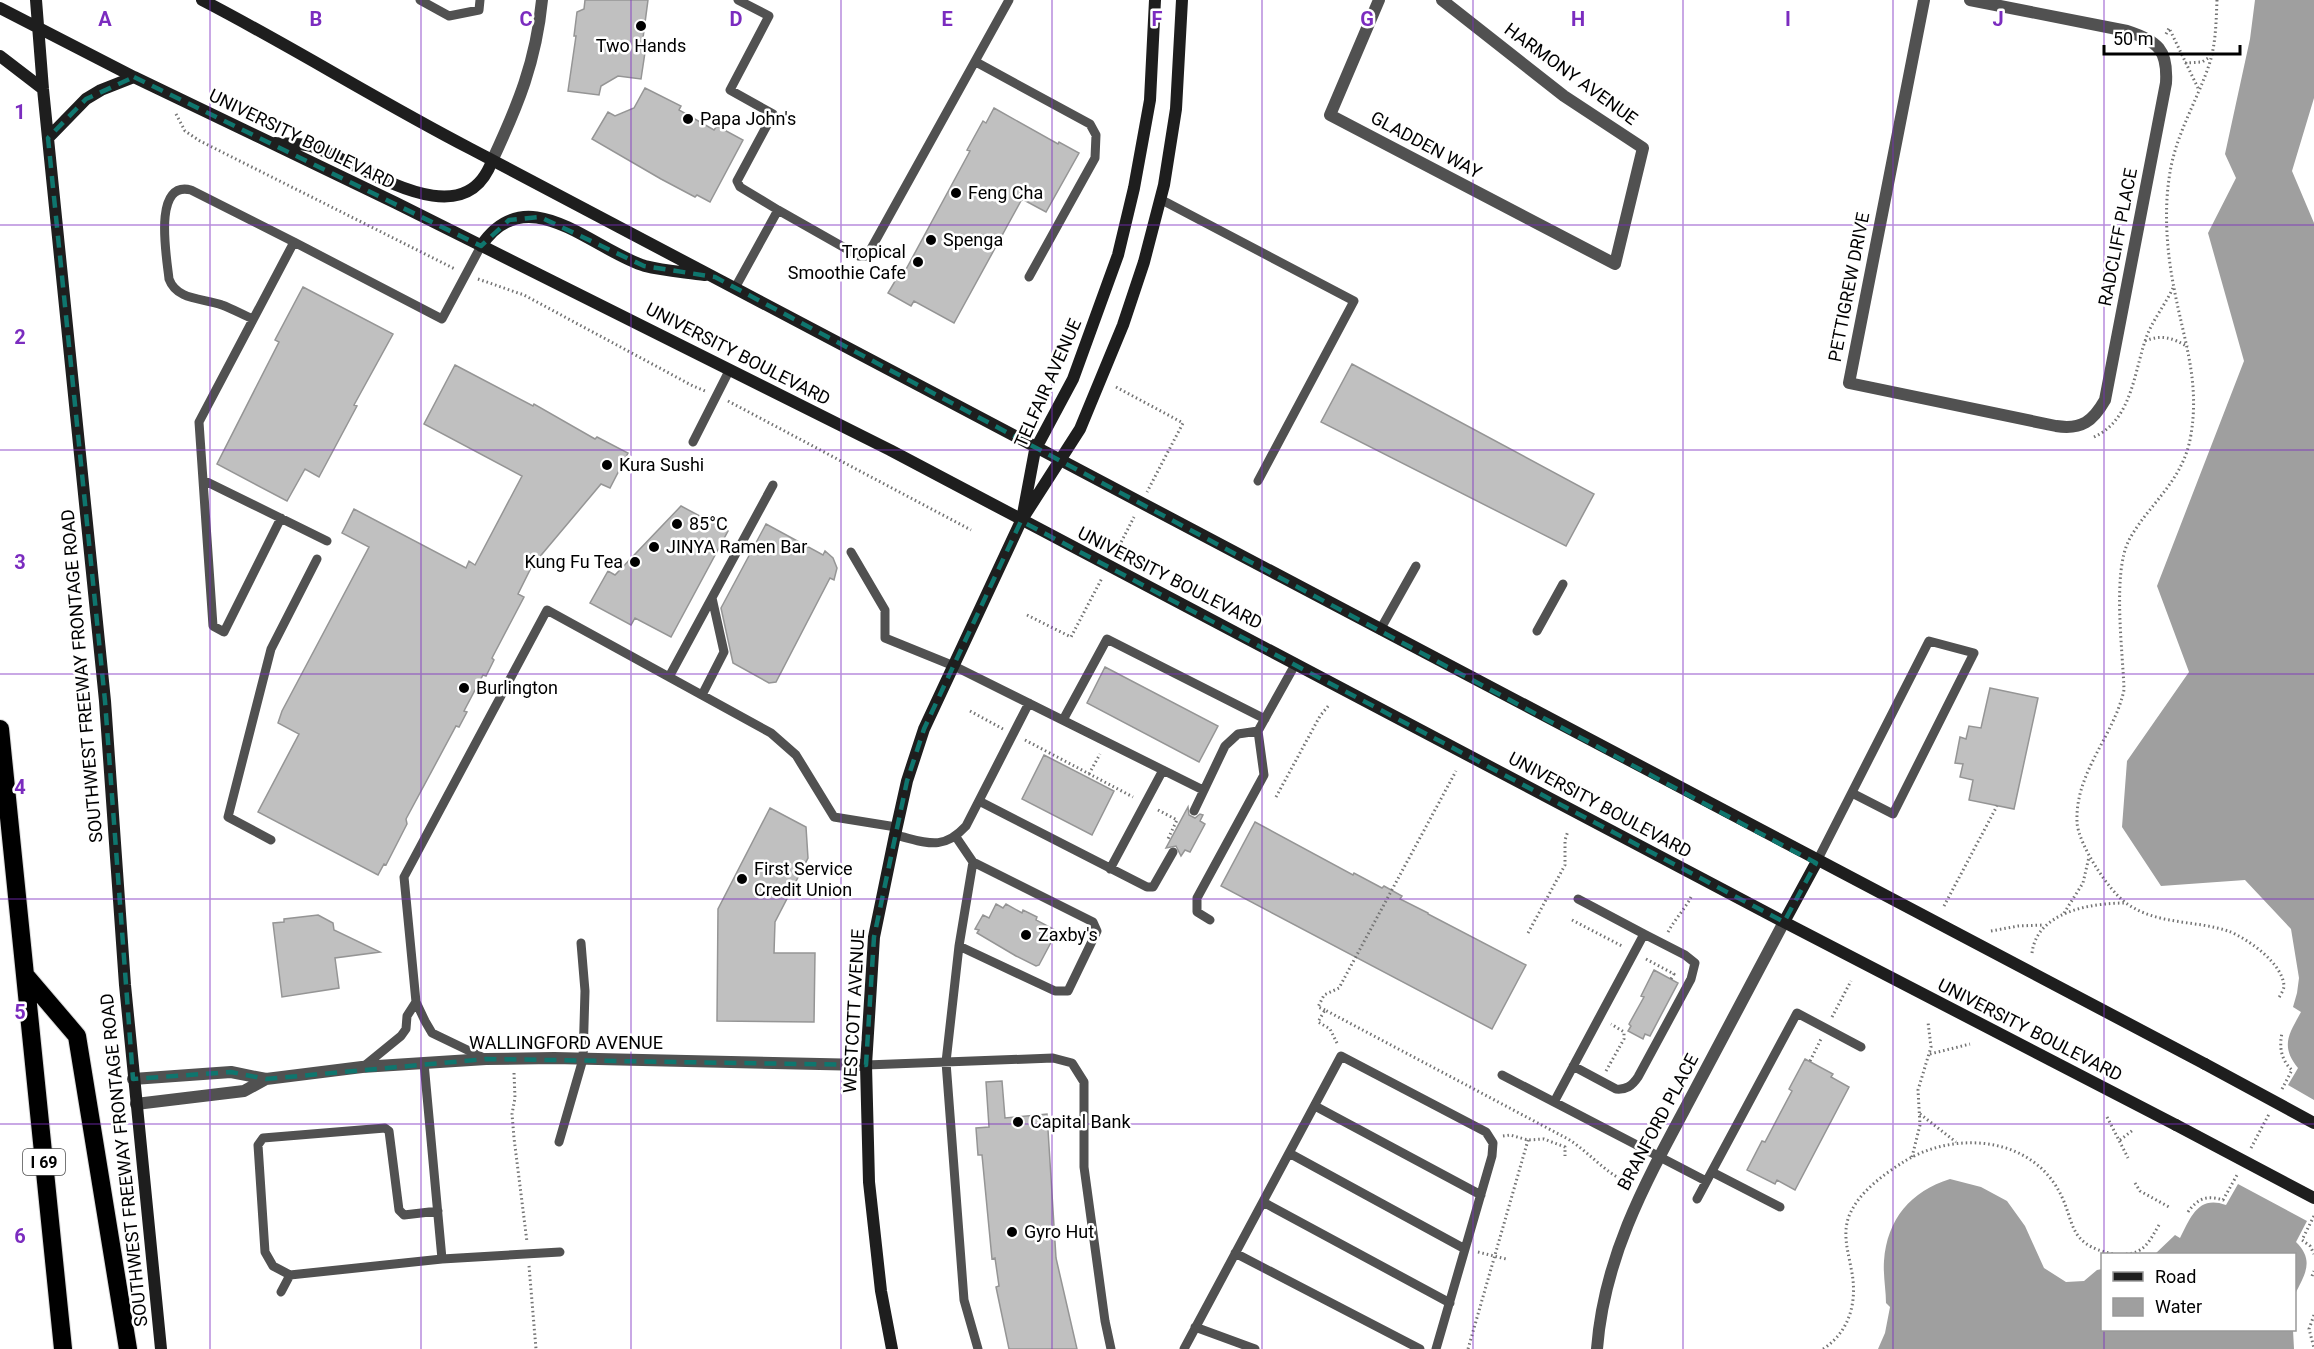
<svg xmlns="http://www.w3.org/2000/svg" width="2314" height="1349" font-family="Roboto,sans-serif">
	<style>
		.water { fill: #9f9f9f }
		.building { fill: #c0c0c0; stroke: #959595; stroke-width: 1.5 }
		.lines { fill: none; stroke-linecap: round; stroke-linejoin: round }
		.highway-casing { stroke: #dbdbdb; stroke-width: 20 }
		.path { stroke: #737373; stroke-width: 3; stroke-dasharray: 1.5 3; stroke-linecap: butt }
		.lane { stroke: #515151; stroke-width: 9 }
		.street { stroke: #515151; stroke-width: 12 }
		.secondary { stroke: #1e1e1e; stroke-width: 12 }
		.highway { stroke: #000; stroke-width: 18 }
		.secondary-bridge { stroke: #1e1e1e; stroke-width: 12 }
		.marked { fill: none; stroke: #0f766e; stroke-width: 4.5; stroke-dasharray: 12 8; stroke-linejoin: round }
		.grid { fill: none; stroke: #7b2cbf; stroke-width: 1.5; stroke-opacity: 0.55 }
		.poi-dot { fill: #000; stroke: #fff; stroke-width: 2 }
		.labels { text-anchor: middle; stroke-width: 5; stroke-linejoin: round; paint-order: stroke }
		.shield { fill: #fff; stroke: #4c4c4c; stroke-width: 1.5 }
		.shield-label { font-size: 16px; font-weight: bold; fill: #000 }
		.poi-label { font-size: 18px; fill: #000; stroke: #fff; text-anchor: start }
		.street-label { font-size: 18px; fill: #000; stroke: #fff }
		.grid-label { font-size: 20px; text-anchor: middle; font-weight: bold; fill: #7b2cbf; stroke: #fff; stroke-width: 5; stroke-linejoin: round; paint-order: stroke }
	</style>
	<rect width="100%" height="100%" fill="#fff"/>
	<path class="water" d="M2255,0H2314V98L2292,171L2314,223V1100L2288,1085L2298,1068C2280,1046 2289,1034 2301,1012L2293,1007L2297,993L2299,978L2291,929L2245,880L2161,886L2122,827L2127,761L2189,672L2157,586L2244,361L2208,233L2236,178L2225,154L2250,39Z
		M1950,1179L1981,1187L2007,1201L2025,1226L2044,1268L2066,1282L2084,1281L2097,1270L2102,1269V1330H2293L2294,1349H1878L1885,1333L1890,1307L1886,1303C1886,1290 1883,1275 1884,1261C1887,1219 1911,1191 1950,1179Z
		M2238,1184L2307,1221L2296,1242C2314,1260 2306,1273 2295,1294L2294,1254H2155L2175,1235L2180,1238C2191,1217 2198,1195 2226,1205Z"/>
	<path class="building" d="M585,0H648L643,38L647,39L641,79L618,76L601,86L599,95L568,91L576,36H574L577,12L584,9Z
		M645,88L681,106L679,110L714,130L717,126L743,140L710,202L697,195L695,197L661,179L592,139L608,112L615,116L634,108Z
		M994,108L1058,144L1059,142L1079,153L1046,212L1022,199L954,323L914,301L911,306L888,293L901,271L904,273L970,151L967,150L983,121L986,123Z
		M303,287L393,334L354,405L357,406L319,477L305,469L287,501L217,464L279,342L275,340Z
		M1352,364L1594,494L1566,546L1321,422Z
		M455,365L533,406L534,404L595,439L597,437L628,453L610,488L601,484L532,566L518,594L524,597L492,658L494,660L486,676L483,675L464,711L467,712L459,727L456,726L406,819L407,824L386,865L384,864L378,875L258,812L299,734L278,723L282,711L369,547L342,533L354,509L466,568L469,561L475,565L522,476L424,424Z
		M681,506L728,531L671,637L635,618L631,625L590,603L608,571L615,575Z
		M766,524L823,555L825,551L833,558L837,568L834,580L830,578L776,682L769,683L733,663L721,608Z
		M1105,667L1218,726L1199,762L1087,703Z
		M1990,688L2038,698L2014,809L1969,800L1973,780L1960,777L1963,764L1955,763L1960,737L1966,739L1969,726L1981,728Z
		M1044,755L1114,791L1092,835L1022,799Z
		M1188,807L1189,815L1195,818L1200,814L1203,815L1200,821L1205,824L1190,852L1185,850L1181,856L1176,846L1166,848Z
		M770,808L806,827L808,858L775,922L774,953H815L814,1022L717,1021L718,909Z
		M1255,822L1353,875L1354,873L1382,888L1384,886L1402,896L1400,899L1428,913V914L1526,965L1492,1029L1221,886Z
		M996,904L1003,908L1006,904L1022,913L1023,910L1037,917L1036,920L1057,931L1039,965L1036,966L1016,956L977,933L979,930L975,929L983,915L989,918Z
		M318,915L333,923L334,930L380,952L335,958L339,988L282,997L273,923L284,922V919Z
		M1654,970L1678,983L1650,1036L1645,1034L1643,1039L1628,1031L1631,1026L1629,1024L1644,997L1641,996Z
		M1805,1059L1833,1074L1831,1077L1849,1087L1795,1190L1777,1180L1775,1184L1747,1170L1762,1141L1765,1142L1792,1091L1789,1089Z
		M1002,1081L1005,1118L1047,1114L1056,1258L1077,1349H1009L996,1287L999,1286L995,1258L992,1259L982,1155H978L976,1128L989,1127L986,1082Z"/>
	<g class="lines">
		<defs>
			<path id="highway" d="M0,729L63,1349
				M25,975L77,1036L128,1349"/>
		</defs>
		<use href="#highway" class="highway-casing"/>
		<path class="path" d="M2217,0C2216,23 2216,46 2208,68C2195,105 2174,138 2169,179C2164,213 2167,253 2174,288C2184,342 2201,383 2190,440C2181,483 2148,505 2129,540C2112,573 2123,652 2124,690C2114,736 2075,772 2077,822C2078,844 2109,891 2126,903C2156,925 2195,920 2228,931C2247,938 2284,964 2284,987C2283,991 2280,996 2278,999
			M2166,34L2169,28L2198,88
			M2185,63L2202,62L2210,57
			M176,114L185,131L200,141L455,269
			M478,279L524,295L693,386L705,391
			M2145,341C2162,334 2173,338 2188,347
			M1116,387L1183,423L1147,492
			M728,401L971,530
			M2094,437C2134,419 2134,367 2148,333C2155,317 2166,303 2173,288
			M1115,554L1134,517
			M1027,615L1071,637L1102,578
			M970,711L1003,729
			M1025,740L1133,797
			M1089,774L1100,754
			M1276,797L1320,716L1329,705
			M1158,810L1177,820L1167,841
			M1944,906L1997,806
			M2064,913L2083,883L2089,857
			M1572,920L1622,946
			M1991,931L2018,926L2044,925
			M1668,932C1675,919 1685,909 1691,897
			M1528,933L1565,865V840L1568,831
			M2032,953C2037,911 2092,903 2126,903
			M1646,959L1674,974L1671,979
			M1325,1010L1318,1007L1324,995L1339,988L1456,771
			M1832,1017L1851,981
			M1337,1043L1330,1029L1318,1022L1325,1010L1568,1139C1589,1152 1605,1173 1627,1182
			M1930,1054L1970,1044
			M1810,1061L1821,1039
			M1606,1071L1624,1039V1032L1611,1024
			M514,1073L515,1098L512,1114L514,1138L527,1242
			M2282,1089L2292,1070C2281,1060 2279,1047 2282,1033
			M1920,1114L1956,1142
			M2107,1117L2128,1158
			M1503,1136L1510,1135L1528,1140L1544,1139L1565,1147V1156
			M2120,1140L2133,1130
			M2251,1148L2269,1114
			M1912,1157L1920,1125L1918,1090L1931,1047L1928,1022
			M2135,1183L2140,1191L2169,1207
			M2188,1212C2198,1198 2207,1195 2223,1200L2237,1175
			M2314,1216L2302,1240L2310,1246L2314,1254
			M1478,1252L1506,1259
			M2126,1254C2145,1253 2150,1240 2159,1225
			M529,1266L536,1349
			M2312,1276L2314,1271
			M2314,1315L2309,1329L2314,1348
			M1468,1349L1528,1140
			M1823,1349C1851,1331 1858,1299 1851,1268C1848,1251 1843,1236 1848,1219C1856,1194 1884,1174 1905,1161C1951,1133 2021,1135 2054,1183C2078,1218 2062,1244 2114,1254"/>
		<path class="lane" d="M420,0L449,16L479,10L480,0
			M738,0L769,16L730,90L773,114L737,181L740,187L778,210
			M976,62L1090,124L1096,135L1095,158L1029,277
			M1160,199L1354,301L1258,481
			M735,288L778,210L859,256H867L1009,0
			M253,319C243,315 233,309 222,305C204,298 177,301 169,279C167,259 152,180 191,190L294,242
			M693,442L730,369
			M203,480L327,541
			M281,518L224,632L213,626L199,422L294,242L442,319L481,246
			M851,552L885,610V638L954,666L1203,790
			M1380,630L1416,566
			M1537,631L1563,584
			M669,677L773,485
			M702,695L724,652L712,598
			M1063,720L1107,639L1265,719
			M979,801L1147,887H1153L1173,852
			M1194,811L1225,746L1238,734L1258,731
			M895,835C926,842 942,852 966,826L1029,703
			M956,837L973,862L959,946L946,1062L964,1300L978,1349
			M271,840L228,817L271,649L317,559
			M1816,863L1929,641L1974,653L1893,814L1852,793
			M1110,869L1163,770
			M1210,920L1197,912V898L1264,775L1258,731L1296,663
			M959,946L1055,991H1068L1097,931L1093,922L973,862
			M484,1058L432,1033L425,1021L416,1002L404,877L547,610L771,733L796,755L834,817L896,827
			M424,1063L442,1259
			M866,1065L1053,1058L1072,1063L1084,1082V1167L1105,1321L1111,1349
			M1573,1066L1616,1089C1626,1090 1632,1086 1638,1077L1691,979L1695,963L1685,955L1644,934
			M363,1067L401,1036L406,1029L407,1016L416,1002
			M1502,1075L1706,1181
			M1554,1102L1644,934L1578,899
			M1315,1106L1481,1195
			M559,1142L583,1059L585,991L581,943
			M1289,1153L1465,1249
			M1712,1172L1780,1207
			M1697,1199L1797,1013L1861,1047
			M1263,1202L1450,1303
			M1235,1253L1420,1349
			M290,1275L273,1266L265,1252L258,1145L263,1138L385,1128L389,1131L399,1210L404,1215L438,1211
			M281,1292L290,1275L442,1259L560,1252
			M1195,1327L1255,1349
			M1184,1349L1341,1056L1486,1132L1493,1143L1492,1156L1436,1349"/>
		<path class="street" d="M1379,0L1330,115L1615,264L1643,148L1564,96L1442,0
			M1924,0L1849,383L2056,426C2082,430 2093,421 2105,400L2166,83C2168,50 2158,41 2127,31L1970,0
			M492,161C518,105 536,62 542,0
			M133,1079L231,1072L266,1079L362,1067L486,1059L554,1058L866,1065
			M136,1104L244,1091L266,1079
			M1597,1349C1604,1257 1645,1183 1688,1103C1720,1043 1752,983 1784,922"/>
		<path class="secondary" d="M36,0L43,89L105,701L125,985L161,1349
			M202,0C293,47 380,102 471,149C1049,455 1625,764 2205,1064
			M0,8L134,77L396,203L890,450L1784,922L2176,1125
			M0,56L43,89
			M48,138L86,99L101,90L134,77
			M275,143C286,144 300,143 311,146C359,161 462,242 492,161
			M481,246C527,177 592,250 645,266C664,271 685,272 705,275
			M1023,514L1035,450L1073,379L1118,255L1134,188L1150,100L1155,0
			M1784,922L1816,863
			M892,1349L881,1291L869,1182L866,1065L874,937L895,835L907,781L924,729L1021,521L1080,429L1123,325L1144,262L1164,185L1176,109L1182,0"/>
		<use href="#highway" class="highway"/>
		<path class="secondary-bridge" d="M2205,1064L2314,1123
			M2176,1125L2314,1198"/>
	</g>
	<path class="marked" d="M134,77L481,246L509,220L540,217L644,266L715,277L1816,863L1784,922L1021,521L924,729L907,781L874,937L866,1065L486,1059L266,1079L231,1072L133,1079L105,701L48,138L86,99Z"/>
	<path class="grid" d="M210,0V1349M421,0V1349M631,0V1349M841,0V1349M1052,0V1349M1262,0V1349M1473,0V1349M1683,0V1349M1893,0V1349M2104,0V1254M0,225H2314M0,450H2314M0,674H2314M0,899H2314M0,1124H2314M2104,1330V1349"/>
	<g class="poi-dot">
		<circle cx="641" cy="26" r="6"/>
		<circle cx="688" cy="119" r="6"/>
		<circle cx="956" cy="193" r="6"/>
		<circle cx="931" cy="240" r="6"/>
		<circle cx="918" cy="262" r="6"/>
		<circle cx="607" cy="465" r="6"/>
		<circle cx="677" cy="524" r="6"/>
		<circle cx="654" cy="547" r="6"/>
		<circle cx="635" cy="562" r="6"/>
		<circle cx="464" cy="688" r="6"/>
		<circle cx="742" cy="879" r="6"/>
		<circle cx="1026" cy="935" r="6"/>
		<circle cx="1018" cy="1122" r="6"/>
		<circle cx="1012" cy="1232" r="6"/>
	</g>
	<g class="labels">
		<rect class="shield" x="23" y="1149" width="42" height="26" rx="4.5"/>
		<g class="shield-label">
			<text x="44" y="1168">I 69</text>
		</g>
		<g class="poi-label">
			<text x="641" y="52" text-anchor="middle">Two Hands</text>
			<text x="700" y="125">Papa John's</text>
			<text x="968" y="199">Feng Cha</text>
			<text x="943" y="246">Spenga</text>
			<text x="906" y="258" text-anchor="end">Tropical<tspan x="906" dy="21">Smoothie Cafe</tspan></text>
			<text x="619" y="471">Kura Sushi</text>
			<text x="689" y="530">85°C</text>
			<text x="666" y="553">JINYA Ramen Bar</text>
			<text x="623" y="568" text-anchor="end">Kung Fu Tea</text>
			<text x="476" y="694">Burlington</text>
			<text x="754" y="875">First Service<tspan x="754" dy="21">Credit Union</tspan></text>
			<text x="1038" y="941">Zaxby's</text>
			<text x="1030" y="1128">Capital Bank</text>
			<text x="1024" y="1238">Gyro Hut</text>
		</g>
		<g class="street-label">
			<text transform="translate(1571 74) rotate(36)" y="6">HARMONY AVENUE</text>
			<text transform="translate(302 139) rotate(26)" y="6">UNIVERSITY BOULEVARD</text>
			<text transform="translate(1426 145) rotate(28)" y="6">GLADDEN WAY</text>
			<text transform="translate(2118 237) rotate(-79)" y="6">RADCLIFF PLACE</text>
			<text transform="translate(1849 287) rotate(-79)" y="6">PETTIGREW DRIVE</text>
			<text transform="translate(738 354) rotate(27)" y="6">UNIVERSITY BOULEVARD</text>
			<text transform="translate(1048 383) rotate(-66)" y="6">TELFAIR AVENUE</text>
			<text transform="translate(1170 578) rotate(27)" y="6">UNIVERSITY BOULEVARD</text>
			<text transform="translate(82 676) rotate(-95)" y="6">SOUTHWEST FREEWAY FRONTAGE ROAD</text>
			<text transform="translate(1600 805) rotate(28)" y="6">UNIVERSITY BOULEVARD</text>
			<text transform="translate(854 1011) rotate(-87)" y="6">WESTCOTT AVENUE</text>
			<text transform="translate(2030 1030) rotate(27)" y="6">UNIVERSITY BOULEVARD</text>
			<text x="566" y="1049">WALLINGFORD AVENUE</text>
			<text transform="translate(1658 1122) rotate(-62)" y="6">BRANFORD PLACE</text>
			<text transform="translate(124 1160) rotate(-96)" y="6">SOUTHWEST FREEWAY FRONTAGE ROAD</text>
		</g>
	</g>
	<g class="grid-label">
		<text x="105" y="26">A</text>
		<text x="316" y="26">B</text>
		<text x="526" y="26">C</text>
		<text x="736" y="26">D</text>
		<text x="947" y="26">E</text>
		<text x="1157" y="26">F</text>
		<text x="1367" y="26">G</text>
		<text x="1578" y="26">H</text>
		<text x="1788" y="26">I</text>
		<text x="1998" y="26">J</text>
		<text x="20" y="119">1</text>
		<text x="20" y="344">2</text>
		<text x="20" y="569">3</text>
		<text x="20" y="794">4</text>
		<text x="20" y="1019">5</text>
		<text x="20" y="1243">6</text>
	</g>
	<rect x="2101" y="1253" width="195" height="78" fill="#ffffff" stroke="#999999" stroke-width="1.5"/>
	<rect x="2113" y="1272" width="30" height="9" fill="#1e1e1e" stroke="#999999" stroke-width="1.5"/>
	<text x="2155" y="1283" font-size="18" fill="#000000">Road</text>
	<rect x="2113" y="1298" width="30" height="18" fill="#9f9f9f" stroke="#999999" stroke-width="1.5"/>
	<text x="2155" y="1313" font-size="18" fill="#000000">Water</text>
	<path d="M2104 45v9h136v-9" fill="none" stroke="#000000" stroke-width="3"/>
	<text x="2113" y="45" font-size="18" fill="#000000" stroke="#ffffff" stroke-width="4.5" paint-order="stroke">50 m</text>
</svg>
